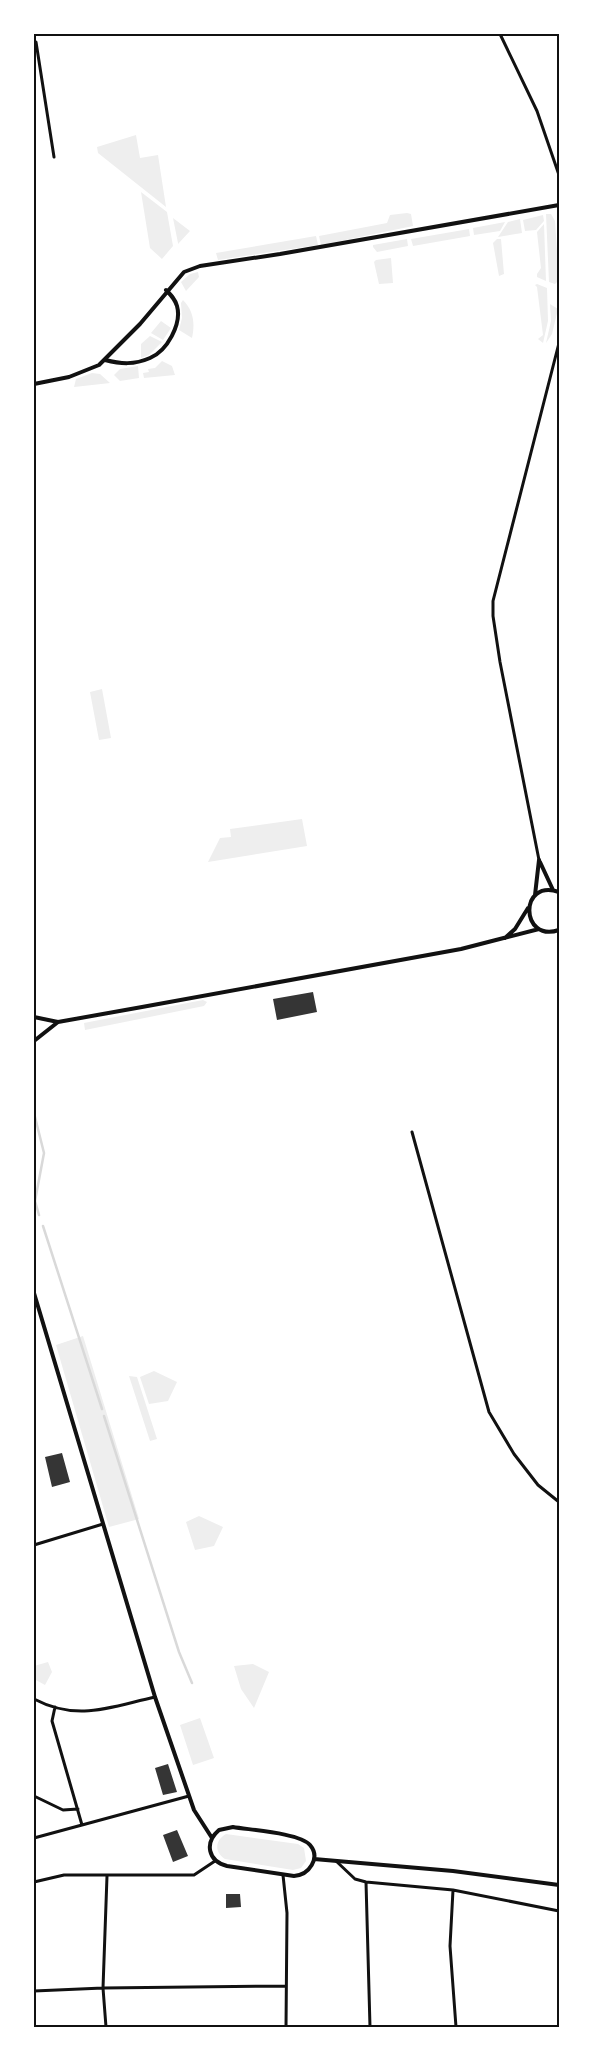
<svg xmlns="http://www.w3.org/2000/svg" width="593" height="2061" font-family="Arial,sans-serif">
	<style>
		.green { fill: #eee }
		.lines { fill: none; stroke-linecap: round; stroke-linejoin: round }
		.stream { stroke: #d9d9d9; stroke-width: 2.5 }
		.building { fill: #353535 }
		.minor { stroke: #111; stroke-width: 3 }
		.tertiary { stroke: #111; stroke-width: 4 }
		.neatline { fill: none; stroke: #111; stroke-width: 2 }
	</style>
	<rect width="100%" height="100%" fill="#fff"/>
	<path class="green" d="M136,135L140,158L158,155L166,207L98,153L97,147Z
		M141,192L167,212L173,246L162,259L150,248Z
		M407,213L411,214L413,226L321,245L319,236L387,223L390,215Z
		M546,214H551L555,221L559,280L555,284L549,282Z
		M543,215L544,221L536,230L525,231L523,220Z
		M173,218L190,231L178,244V243Z
		M520,219L522,233L498,237L508,222Z
		M505,222L500,231L474,235L473,228Z
		M544,224L546,281L537,277V274L541,268L537,232Z
		M469,229L470,236L413,246L411,239Z
		M316,236L318,245L218,260L216,253Z
		M407,239L408,246L377,252L373,247V245Z
		M497,239H501L504,274L499,276L493,243Z
		M391,258L393,283L379,284L374,262L376,260Z
		M198,272L199,277L186,291L181,282L190,274Z
		M537,284L547,288L548,321L543,343L538,339L543,335L537,287L535,285Z
		M183,300C194,311 195,324 192,338L179,330L182,318L181,303Z
		M550,304L558,309L552,334L546,343L551,321Z
		M161,321L171,328L163,340L151,333Z
		M150,336L162,342L149,355L141,358V344Z
		M162,361L172,366L175,375L144,378L143,373L149,372L148,369L155,368Z
		M138,366L139,378L120,381L114,375L120,369Z
		M92,373L100,374L110,383L74,387L76,379Z
		M102,689L111,738L99,740L90,692Z
		M302,819L307,846L208,862L220,838L231,837L230,829Z
		M203,1000L207,1002L204,1006L85,1030L84,1023Z
		M83,1336L139,1519L109,1527L56,1345Z
		M154,1371L177,1382L168,1401L149,1404L140,1377Z
		M129,1376L137,1377L157,1439L150,1441Z
		M199,1516L223,1527L214,1546L195,1550L186,1522Z
		M48,1662L52,1672L45,1685L34,1679V1666Z
		M253,1664L269,1672L254,1708L241,1689L234,1666Z
		M200,1718L214,1758L193,1765L180,1725Z
		M226,1834L298,1844L304,1848L306,1861L301,1868L293,1870L225,1859C214,1852 215,1840 226,1834Z"/>
	<g class="lines">
		<path class="stream" d="M34,1113L44,1153L35,1201L39,1215
			M43,1226L102,1409
			M104,1416L179,1652L192,1683"/>
	</g>
	<path class="building" d="M313,992L317,1012L277,1020L273,999Z
		M62,1453L70,1482L52,1487L45,1457Z
		M168,1764L177,1792L163,1795L155,1768Z
		M177,1830L188,1856L173,1862L163,1835Z
		M226,1894H240L241,1907L226,1908Z"/>
	<g class="lines">
		<path class="minor" d="M500,34L537,111L559,175
			M34,41L36,42L54,157
			M539,860L500,662L493,616V601L559,343
			M412,1132L489,1412L514,1454L538,1485L559,1502
			M34,1545L103,1524
			M34,1699C78,1722 110,1707 155,1697
			M55,1707L52,1721L82,1825
			M34,1796L63,1810L78,1809
			M34,1838L189,1796
			M336,1861L355,1879L366,1882L453,1890L559,1911
			M283,1875L287,1913L286,2027
			M34,1882L64,1875H194L215,1861
			M366,1882L370,2027
			M453,1890L450,1946L456,2027
			M34,1991L103,1988L286,1986
			M106,2027L103,1988L107,1876"/>
		<path class="tertiary" d="M105,360C121,364 134,365 150,358C167,351 182,324 177,306C175,299 171,295 166,290
			M34,384L69,377L99,365L140,324L184,272L200,266L280,254L559,205
			M540,862L553,890
			M559,892C519,878 520,943 559,930
			M535,895L539,860
			M505,938L515,929L528,908
			M34,1017L58,1022L142,1007L461,949L539,929
			M34,1041L58,1022
			M34,1293L155,1697L194,1810L212,1838
			M233,1827C250,1830 300,1833 310,1845C321,1858 309,1875 294,1876L227,1866C208,1861 204,1843 219,1830Z
			M314,1859L453,1871L559,1885"/>
	</g>
	<rect width="593" height="2061" fill="none" stroke="#ffffff" stroke-width="70"/>
	<rect x="35" y="35" width="523" height="1991" class="neatline"/>
</svg>
